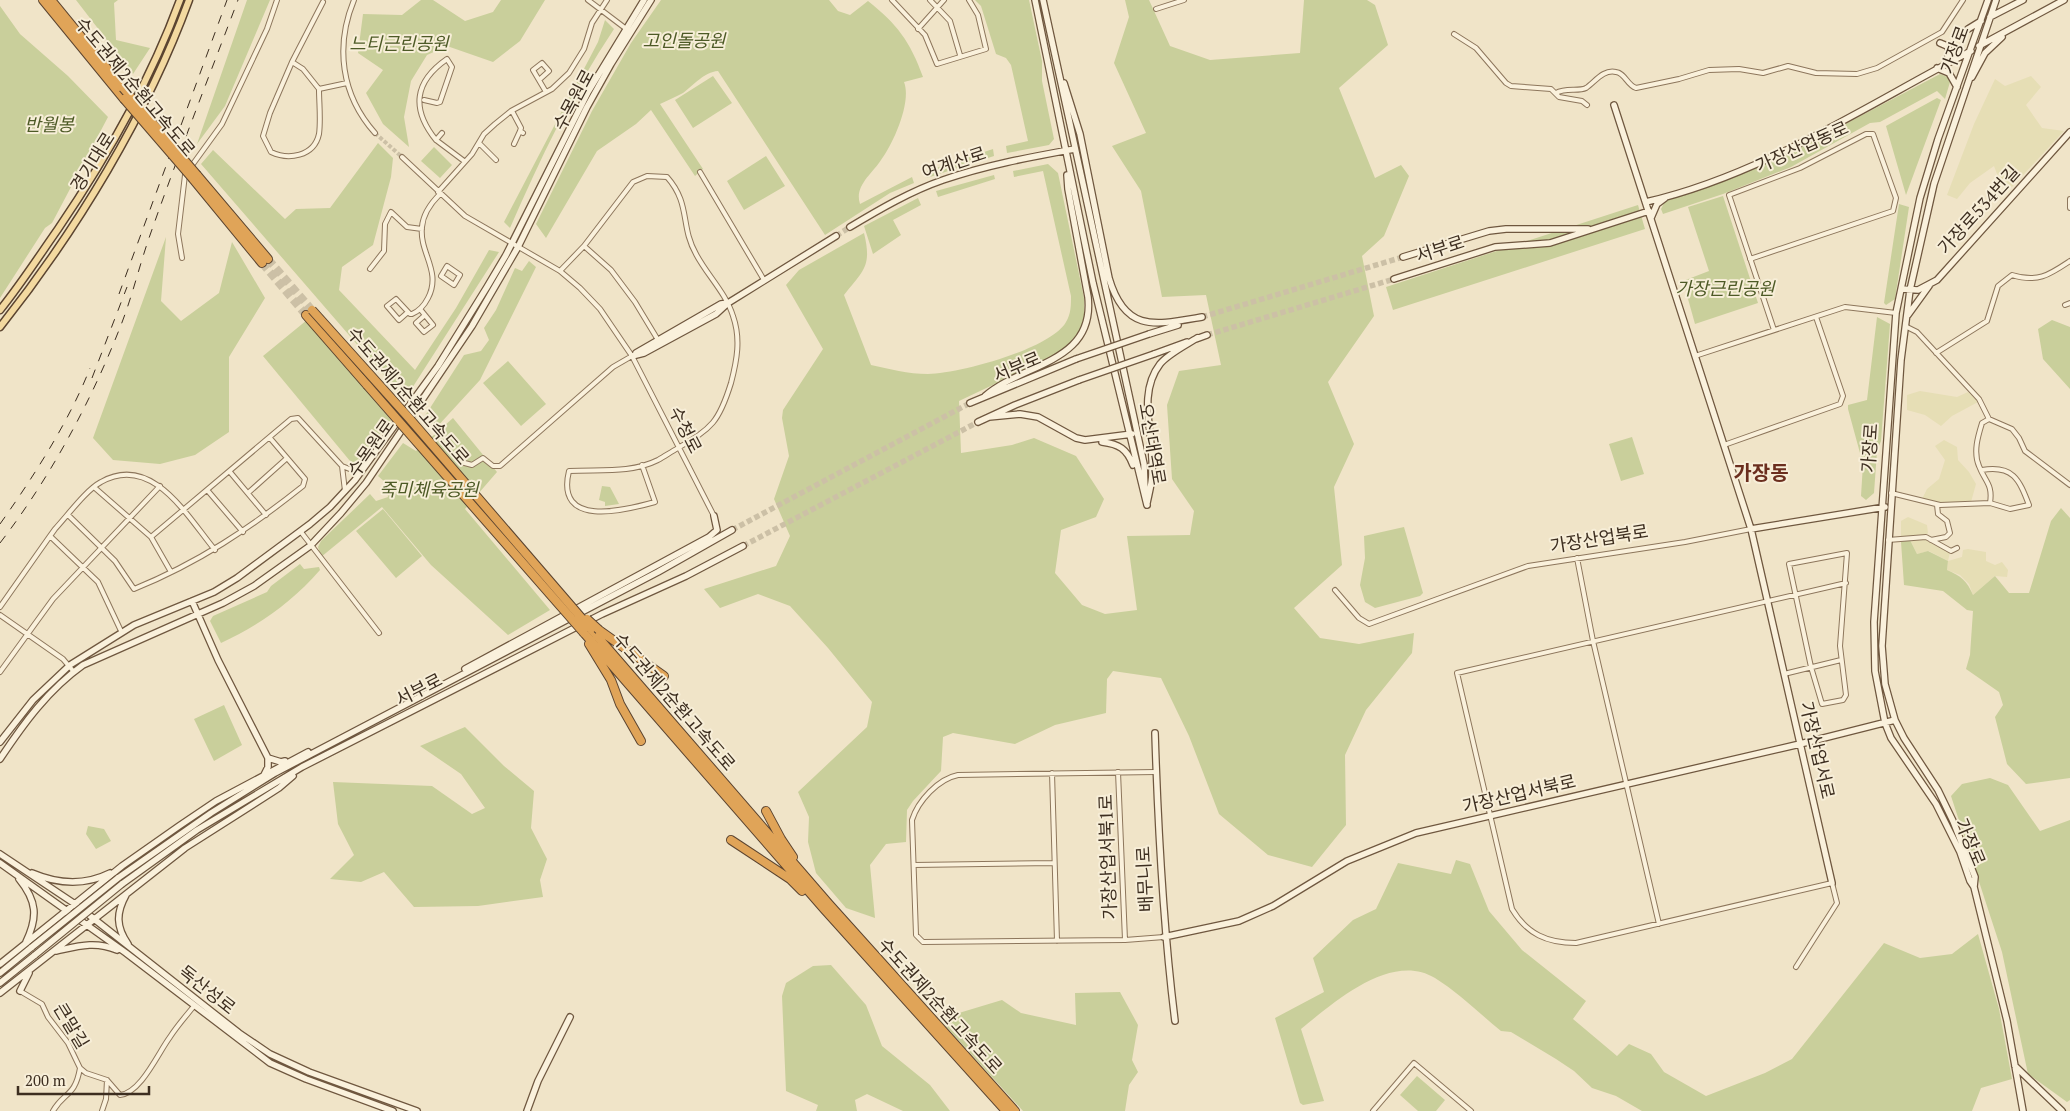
<svg xmlns="http://www.w3.org/2000/svg" width="2070" height="1111" font-family="'PT Serif','Noto Sans KR',serif">
	<style>
		.farmland { fill: #e6deb5 }
		.green { fill: #c9cf9b }
		.lines { fill: none; stroke-linecap: round; stroke-linejoin: round }
		.street-tunnel { stroke: #ccc0a6; stroke-width: 4; stroke-dasharray: 4 2; stroke-linecap: butt }
		.secondary-tunnel { stroke: #ccc0a6; stroke-width: 5.5; stroke-dasharray: 5.5 3; stroke-linecap: butt }
		.highway-tunnel { stroke: #ccc0a6; stroke-width: 8; stroke-dasharray: 8 4; stroke-linecap: butt }
		.street-casing { stroke: #8d765c; stroke-width: 6 }
		.secondary-casing { stroke: #6f573f; stroke-width: 8 }
		.primary-casing { stroke: #5b4430; stroke-width: 9 }
		.highway-casing { stroke: #5b4430; stroke-width: 10 }
		.street { stroke: #faf1dc; stroke-width: 4 }
		.secondary { stroke: #faf1dc; stroke-width: 5.5 }
		.primary { stroke: #f3d9a0; stroke-width: 6 }
		.highway { stroke: #e0a458; stroke-width: 8 }
		.rail { stroke: #3d2e20; stroke-width: 1; stroke-dasharray: 9 9; stroke-linecap: butt }
		.secondary-bridge-casing { stroke: #6f573f; stroke-width: 8; stroke-linecap: butt }
		.highway-bridge-casing { stroke: #5b4430; stroke-width: 10; stroke-linecap: butt }
		.secondary-bridge { stroke: #faf1dc; stroke-width: 5.5 }
		.highway-bridge { stroke: #e0a458; stroke-width: 8 }
		.labels { text-anchor: middle; stroke-width: 4; stroke-linejoin: round; paint-order: stroke }
		.park-label { font-size: 18px; font-style: italic; fill: #4d5a26; stroke: #f7eed8 }
		.street-label { font-size: 18px; fill: #3d2e20; stroke: #f7eed8 }
		.quarter-label { font-size: 20px; font-weight: bold; fill: #6b2e1e; stroke: #f7eed8 }
	</style>
	<rect width="100%" height="100%" fill="#f0e4c8"/>
	<path class="farmland" d="M2031,76L2041,87L2026,105L2042,128L2064,131L2012,187L2000,182L1994,166L1970,183L1957,199L1947,195L1974,124L1995,79L2005,86Z
		M1920,391L1957,397L1968,392L1978,402L1952,416L1941,426L1925,415L1907,410V395Z
		M1944,440L1957,447L1958,460L1969,472L1976,484L1971,502H1938L1922,499L1927,489L1939,479L1945,460L1935,446Z
		M1908,517L1927,525L1928,533L1925,536L1901,538V521Z
		M1925,538L1950,552L1948,561L1962,557L1963,550L1968,549L1986,552V561L1995,565L2002,562L2008,570L2007,577L1995,576L1973,595L1969,584L1960,575L1947,570L1948,561L1929,551L1917,554L1910,540Z"/>
	<path class="green" d="M76,0H118L114,3L116,40L150,48L133,74Z
		M247,0H270L225,106L197,144Z
		M421,0H433L465,21L493,12L501,0H545L520,41L493,62L447,46L427,55L411,81L404,117L409,147L383,124L366,93L383,70L358,53L363,14L402,15Z
		M661,0H829L838,11L850,15L868,1C897,24 910,41 923,77L904,82C912,102 893,144 881,160C872,174 854,186 860,204L912,177L914,183L890,193L825,235L718,71C704,72 694,85 683,93C676,97 668,100 660,104L703,169L695,176L651,110L636,124L597,151L546,238L536,224L592,111L631,43Z
		M975,0H1029L1042,61V81L1054,139L1049,145L1007,153L1006,146L1028,141L1011,65L1006,58L996,54L981,6Z
		M1125,0H1149L1170,46L1210,60L1300,53L1304,0H1367L1375,5L1388,45L1339,88L1375,178L1401,165L1409,176L1384,236L1362,256L1374,316L1328,382L1354,444L1334,487L1342,565L1294,608L1320,638L1359,644L1414,633L1412,653L1366,710L1345,755L1346,825L1312,867L1268,855L1219,814L1189,736L1161,678L1113,671L1107,679L1106,713L1055,725L1015,744L953,733L943,737L941,771L913,801L907,810L906,842L886,844L870,865L875,918L846,908L816,873L808,842L809,817L798,792L867,727L872,702L828,648L790,606L758,594L720,608L704,589L776,566L790,536L774,499L789,456L782,418L783,410L823,349L786,285L799,270L864,233C872,266 864,270 844,295L871,365C889,369 908,374 928,374C958,374 1051,349 1066,322C1071,314 1071,305 1071,296L1043,171L1014,177L1013,171L1048,164L1058,173L1084,298V317L1081,328L1071,345L1054,356L959,401L961,453L1012,445L1034,438L1076,456L1104,499L1096,517L1061,530L1055,573L1082,605L1105,614L1137,610L1127,536L1190,535L1194,511L1172,479L1167,405L1179,371L1221,365L1206,295L1162,297L1141,191L1112,146L1146,133L1114,63L1129,17Z
		M0,6L20,34L68,76L108,117L52,223L45,228L0,298Z
		M605,20L614,29C572,92 540,159 510,228L504,222L598,42Z
		M1940,74L1948,77L1950,82L1945,99L1937,91L1880,122L1870,123L1791,167L1723,194L1663,214L1661,209L1665,201L1800,148Z
		M713,76L732,103L693,128L675,100Z
		M1937,98L1941,100L1906,195L1886,126Z
		M378,143L393,158L391,177L373,245L342,267L339,290L415,370L456,308L489,250L499,252L407,396L400,394L201,164L213,150L285,219L296,209L330,208Z
		M434,147L452,165L440,178L421,161Z
		M993,149L994,156L927,178L924,172Z
		M766,156L785,186L744,210L727,181Z
		M994,175L995,179L938,197L936,191Z
		M1723,196L1758,303L1695,324L1683,281L1709,271L1688,207Z
		M918,198L921,205L893,220L901,235L873,254L864,226Z
		M1899,204L1909,207L1895,299L1886,305L1884,303Z
		M1638,205L1645,229L1393,310L1386,287Z
		M166,237L161,301L181,321L219,293L232,242L265,298L229,357V432L195,455L160,464L113,460L93,438Z
		M529,261L536,267L480,380L436,428L423,419L464,355L481,351L489,340L484,328L496,310L515,268L522,271Z
		M1877,317L1890,324L1881,441L1877,451L1874,493L1866,500L1861,496L1863,464L1848,409V405L1867,400Z
		M307,320L391,420L355,467L263,356Z
		M2052,320L2070,327V389L2043,359L2038,329Z
		M508,361L546,404L521,426L483,383Z
		M453,418L497,472L465,509L550,610L508,635L431,565L382,507L321,557L318,547L321,541L370,494L376,501L388,497L386,483L378,476L403,443L416,451Z
		M1632,437L1644,474L1621,481L1609,444Z
		M602,486L610,487L619,504L605,506V502L599,500Z
		M2061,508L2070,518V778L2026,784L2007,764L1995,717L2003,705L1999,692L1966,669L1970,655L1973,611L1967,610L1943,591L1904,585L1901,542L1910,540L1917,554L1928,551L1948,561L1947,570C1961,576 1967,581 1973,595L1995,576L2009,593H2029L2051,521Z
		M383,509L422,556L396,578L356,531Z
		M1404,527L1423,593L1420,596L1375,608L1365,602L1360,585L1365,558L1364,536Z
		M300,564L304,569L319,567L320,570C291,603 261,624 221,643L210,621L213,616L267,592L271,586Z
		M224,705L242,745L214,761L194,719Z
		M465,727L504,766L534,791L531,828L547,859L540,880L543,897L478,906L414,907L384,872L361,882L330,879L354,855L338,824L333,782L432,786L472,814L485,808L461,774L420,746Z
		M1990,778L2008,785L2040,831L2070,820V1100L2067,1102L2028,1074L2002,952L1951,796L1962,784Z
		M88,826L104,829L111,841L96,849L86,834Z
		M1456,860L1470,864L1489,911L1522,950L1586,1001L1573,1019L1617,1056L1629,1044L1651,1054L1664,1072L1706,1096L1765,1073L1792,1059L1884,943L1920,958L1952,954L1978,934L1999,1009L2012,1079L1981,1088L1972,1111H1642L1616,1096L1592,1088L1574,1071L1556,1059L1511,1032L1501,1031C1480,1014 1459,993 1435,978C1391,951 1333,1003 1301,1029L1324,1101L1303,1105L1300,1103L1275,1018L1324,992L1313,958L1353,920L1376,909L1398,863L1451,874Z
		M831,965L866,1005L882,1046L930,1085L950,1111H903L867,1094L855,1100L857,1111H816L818,1105L786,1091L782,996L786,983L813,966Z
		M1120,992L1138,1025L1132,1060L1138,1072L1129,1085L1125,1111H1023L939,1019L1002,1000L1021,1013L1076,1025L1075,993Z
		M1417,1076L1445,1100L1436,1111H1418L1400,1095Z"/>
	<g class="lines">
		<path class="street-tunnel" d="M375,133L402,157"/>
		<path class="secondary-tunnel" d="M836,236L850,227
			M1202,317L1403,257
			M1207,335L1394,279
			M732,530L970,403
			M743,546L978,422"/>
		<path class="highway-tunnel" d="M268,259L312,310
			M262,263L306,315"/>
		<defs>
			<path id="street" d="M354,0C335,46 341,95 375,133
				M588,0L625,28
				M892,0L925,35L937,64L986,49L978,15L969,0
				M930,0L950,21L960,55
				M323,2L292,62L303,69L319,89L347,83
				M1156,9L1184,0
				M918,29L944,0
				M1454,34L1476,48L1506,83L1511,86L1551,89L1559,97L1582,101L1587,105
				M292,62L270,113L263,136L271,152C288,160 314,157 319,134C321,120 319,103 319,89
				M539,80L549,71L542,63L533,70L546,92
				M1556,93C1566,87 1578,92 1586,88C1595,82 1603,69 1616,72C1625,73 1627,85 1636,88L1679,79L1709,70L1739,69L1763,73L1788,66L1816,73L1857,74L1877,68L1942,32L1963,0
				M424,100L437,103L440,102L452,67L447,59C414,82 411,109 436,140
				M512,111L521,128L520,131L523,133
				M442,133L436,140L464,161
				M479,143L496,160
				M514,144L520,131
				M402,157L465,216L560,271L580,288L600,309L632,356L714,516
				M700,172L764,280
				M438,192L472,154L484,134L495,124L511,111L552,89L569,73L584,49L592,23L607,0
				M2070,199V208
				M584,246L633,182L647,176L667,177C691,204 680,226 696,254C707,275 726,293 733,316C741,339 737,360 731,383C719,422 712,428 678,448C671,452 665,456 658,460C630,474 598,469 569,471C555,528 623,511 655,502L642,465
				M182,258L178,234L185,175L222,124L267,29L277,0
				M1750,259L1893,211L1896,198L1873,134H1866L1800,168L1729,195L1774,330
				M447,266L460,275L454,285L441,276Z
				M370,269L384,251L385,224L391,212L407,227L422,229
				M560,271L584,246L611,270L635,302L658,340
				M2065,305L2070,303
				M420,309L433,325L424,332L416,323L425,315
				M408,312L399,320L387,306L396,299L410,314H412C419,311 425,304 428,298C442,271 419,253 422,227C423,213 431,203 440,194
				M1905,326L1917,332L1979,399L1989,419L2012,429L2019,438L2025,451L2070,485
				M1936,353L1987,321L1998,286L2012,275C2038,283 2049,275 2070,261
				M1695,356L1845,307L1896,313
				M1989,419L1982,423C1978,436 1973,452 1979,466C1985,482 1993,484 1990,503
				M1724,445L1840,404L1843,396L1816,317
				M461,462L472,465L483,458L493,466H500L613,367L632,356
				M342,466L345,491
				M230,472L266,515
				M95,488L151,537L171,572
				M208,491L243,532
				M248,493L286,459
				M1891,493L1940,505L1990,503L2010,509L2029,505C2019,479 2013,465 1982,470
				M68,515L115,561L134,589C198,563 249,529 303,486L305,479L270,438
				M301,532L379,633
				M50,536L55,529C68,515 86,490 101,482C152,453 187,516 215,550
				M151,537L291,419L298,418L342,466L352,470L365,466
				M1888,540L1926,537L1951,551L1957,548
				M1931,540L1946,537L1950,533L1947,521L1938,514L1937,505
				M1847,553L1840,646L1846,695L1843,700L1822,704L1811,667L1789,564Z
				M1577,558L1593,641L1659,924
				M1335,590L1359,618L1369,624L1528,566L1685,542L1751,529
				M0,607L50,536L98,582L121,631
				M0,615L63,659L74,672
				M0,672L53,599L160,486
				M1784,674L1841,660
				M1118,772L1125,940
				M1156,772L958,775C938,779 918,801 912,820L916,935L923,942L1125,940L1164,937
				M1052,773L1057,941
				M914,865L1054,863
				M1796,967L1837,903L1832,883L1576,943C1547,943 1527,934 1512,909L1457,673L1846,583
				M20,991L42,1004L48,1017L68,1043L80,1068L86,1073L107,1080L120,1095C141,1093 158,1053 170,1037C177,1026 186,1016 194,1006
				M53,1111C64,1092 75,1097 80,1068
				M102,1111L106,1099L107,1080
				M1373,1111L1414,1063L1471,1111"/>
			<path id="secondary" d="M1035,0L1093,283L1147,505
				M1043,0L1144,464L1145,491
				M1996,0L1934,184L1910,290L1901,360L1882,646L1885,684L1895,720L1904,738L1938,790L1953,821L1975,877L1974,887L2007,1021L2023,1111
				M1990,17L2023,0
				M1968,29L1981,21
				M1940,43L1947,46L1950,52L1945,64
				M1979,46L2064,0
				M1937,68L1949,73L1957,87
				M1972,77L1985,53L2002,37
				M1064,83L1080,134L1109,278C1125,333 1155,325 1202,317
				M1614,105L1751,529L1832,883
				M1646,202C1761,176 1867,105 1971,51
				M1651,218L1657,204L1665,198
				M850,227C880,209 911,191 943,180C986,165 1031,157 1075,149
				M1403,257L1489,231L1506,229H1588
				M1394,279L1495,247L1550,243L1649,211
				M1901,289L1918,290L1937,280L2070,132
				M1908,315L1929,286
				M1149,334L1178,325
				M1196,339L1207,335
				M636,353L721,304L728,303
				M1154,354L1187,342
				M632,356L644,353L716,314L728,303L836,236
				M985,396C1023,363 1095,363 1088,297L1068,189L1067,175
				M970,403L1076,359
				M989,417L1020,414L1038,417L1076,438L1085,440L1132,434
				M978,422L1015,405L1079,380
				M1102,442C1119,444 1127,449 1133,465
				M1147,503C1149,493 1152,483 1152,473C1155,438 1136,395 1160,364C1168,354 1186,345 1197,338
				M1751,529L1885,507
				M192,601L218,660L268,758V767L264,775
				M465,669L709,537L717,530L714,516
				M1155,733C1158,830 1163,925 1175,1021
				M0,742L33,700L70,665L134,625L214,592L237,578L310,524L330,507L355,480L438,366L487,287L506,255L588,92L644,0
				M268,758L281,762L285,761
				M0,759C24,723 48,690 83,665L223,603L254,586L310,546L341,513L366,483L472,326L518,247L587,107L611,64L651,0
				M0,854L75,904L239,1033L270,1054L309,1072L417,1111
				M0,863L126,953L270,1063L306,1079L393,1111
				M32,873C58,884 84,886 110,873
				M118,878L211,813L275,773L658,572L732,530
				M19,879C37,901 38,917 26,942
				M122,884L197,830L302,767L602,614L686,576L743,546
				M1974,887L1970,881L1960,852L1936,804L1891,738L1885,723L1875,671L1874,622L1896,313L1920,198L1938,139L1988,0
				M126,895C116,913 116,927 128,944
				M1164,937L1239,921L1273,906L1347,861L1416,833L1800,744L1895,720
				M56,951C79,946 95,941 117,950
				M0,964L122,866L179,826L216,801L308,752
				M0,973L32,947
				M0,983L35,955
				M20,991L29,973
				M0,993L185,848L279,788L293,776
				M2015,1066L2062,1111
				M527,1111L538,1081L570,1017"/>
			<path id="primary" d="M0,310C21,284 39,256 58,229C107,157 150,82 180,0
				M0,327C76,231 147,115 189,0"/>
			<path id="highway" d="M43,0L124,99
				M51,0L123,88
				M197,175L268,259
				M193,179L262,263
				M306,315L367,385
				M591,629L829,904L1015,1111
				M599,630L664,676
				M584,633L824,909L1006,1111
				M589,644L611,680L620,704L641,741
				M766,811L781,839L793,857
				M731,840L790,879L802,891"/>
		</defs>
		<use href="#street" class="street-casing"/>
		<use href="#secondary" class="secondary-casing"/>
		<use href="#primary" class="primary-casing"/>
		<use href="#highway" class="highway-casing"/>
		<use href="#street" class="street"/>
		<use href="#secondary" class="secondary"/>
		<use href="#primary" class="primary"/>
		<use href="#highway" class="highway"/>
		<path class="rail" d="M119,294L227,0
			M92,378L127,287
			M0,524C32,479 70,420 90,368
			M0,543C50,478 91,402 121,325C132,297 139,267 149,238C177,158 208,79 238,0"/>
		<defs>
			<path id="secondary-bridge" d="M1076,359L1149,334
				M1079,380L1154,354
				M32,947L118,878
				M35,955L122,884"/>
			<path id="highway-bridge" d="M123,88L197,175
				M124,99L193,179
				M312,310L409,418L591,629
				M367,385L584,633
				M587,619L599,630"/>
		</defs>
		<use href="#secondary-bridge" class="secondary-bridge-casing"/>
		<use href="#highway-bridge" class="highway-bridge-casing"/>
		<use href="#secondary-bridge" class="secondary-bridge"/>
		<use href="#highway-bridge" class="highway-bridge"/>
	</g>
	<g class="labels">
		<g class="park-label">
			<text x="684" y="47">고인돌공원</text>
			<text x="399" y="50">느티근린공원</text>
			<text x="49" y="131">반월봉</text>
			<text x="1725" y="295">가장근린공원</text>
			<text x="429" y="496">죽미체육공원</text>
		</g>
		<g class="street-label">
			<text transform="translate(1955 50) rotate(-70)" y="6">가장로</text>
			<text transform="translate(135 87) rotate(50)" y="6">수도권제2순환고속도로</text>
			<text transform="translate(574 100) rotate(-62)" y="6">수목원로</text>
			<text transform="translate(1802 147) rotate(-24)" y="6">가장산업동로</text>
			<text transform="translate(93 162) rotate(-58)" y="6">경기대로</text>
			<text transform="translate(954 163) rotate(-18)" y="6">여계산로</text>
			<text transform="translate(1979 210) rotate(-48)" y="6">가장로534번길</text>
			<text transform="translate(1440 249) rotate(-18)" y="6">서부로</text>
			<text transform="translate(1017 367) rotate(-23)" y="6">서부로</text>
			<text transform="translate(408 396) rotate(49)" y="6">수도권제2순환고속도로</text>
			<text transform="translate(685 430) rotate(63)" y="6">수청로</text>
			<text transform="translate(1152 444) rotate(80)" y="6">오산대역로</text>
			<text transform="translate(371 448) rotate(-55)" y="6">수목원로</text>
			<text transform="translate(1870 448) rotate(-86)" y="6">가장로</text>
			<text transform="translate(1599 539) rotate(-9)" y="6">가장산업북로</text>
			<text transform="translate(419 690) rotate(-27)" y="6">서부로</text>
			<text transform="translate(674 702) rotate(49)" y="6">수도권제2순환고속도로</text>
			<text transform="translate(1817 750) rotate(77)" y="6">가장산업서로</text>
			<text transform="translate(1519 794) rotate(-13)" y="6">가장산업서북로</text>
			<text transform="translate(1970 842) rotate(67)" y="6">가장로</text>
			<text transform="translate(1108 857) rotate(-92)" y="6">가장산업서북1로</text>
			<text transform="translate(1145 879) rotate(-93)" y="6">배무니로</text>
			<text transform="translate(207 990) rotate(38)" y="6">독산성로</text>
			<text transform="translate(940 1006) rotate(48)" y="6">수도권제2순환고속도로</text>
			<text transform="translate(71 1026) rotate(59)" y="6">큰말길</text>
		</g>
		<g class="quarter-label">
			<text x="1761" y="480">가장동</text>
		</g>
	</g>
	<path d="M18 1086v8h131v-8" fill="none" stroke="#3d2e20" stroke-width="2.5"/>
	<text x="25" y="1086" font-size="15" fill="#3d2e20" stroke="#f7eed8" stroke-width="4" paint-order="stroke">200 m</text>
</svg>
